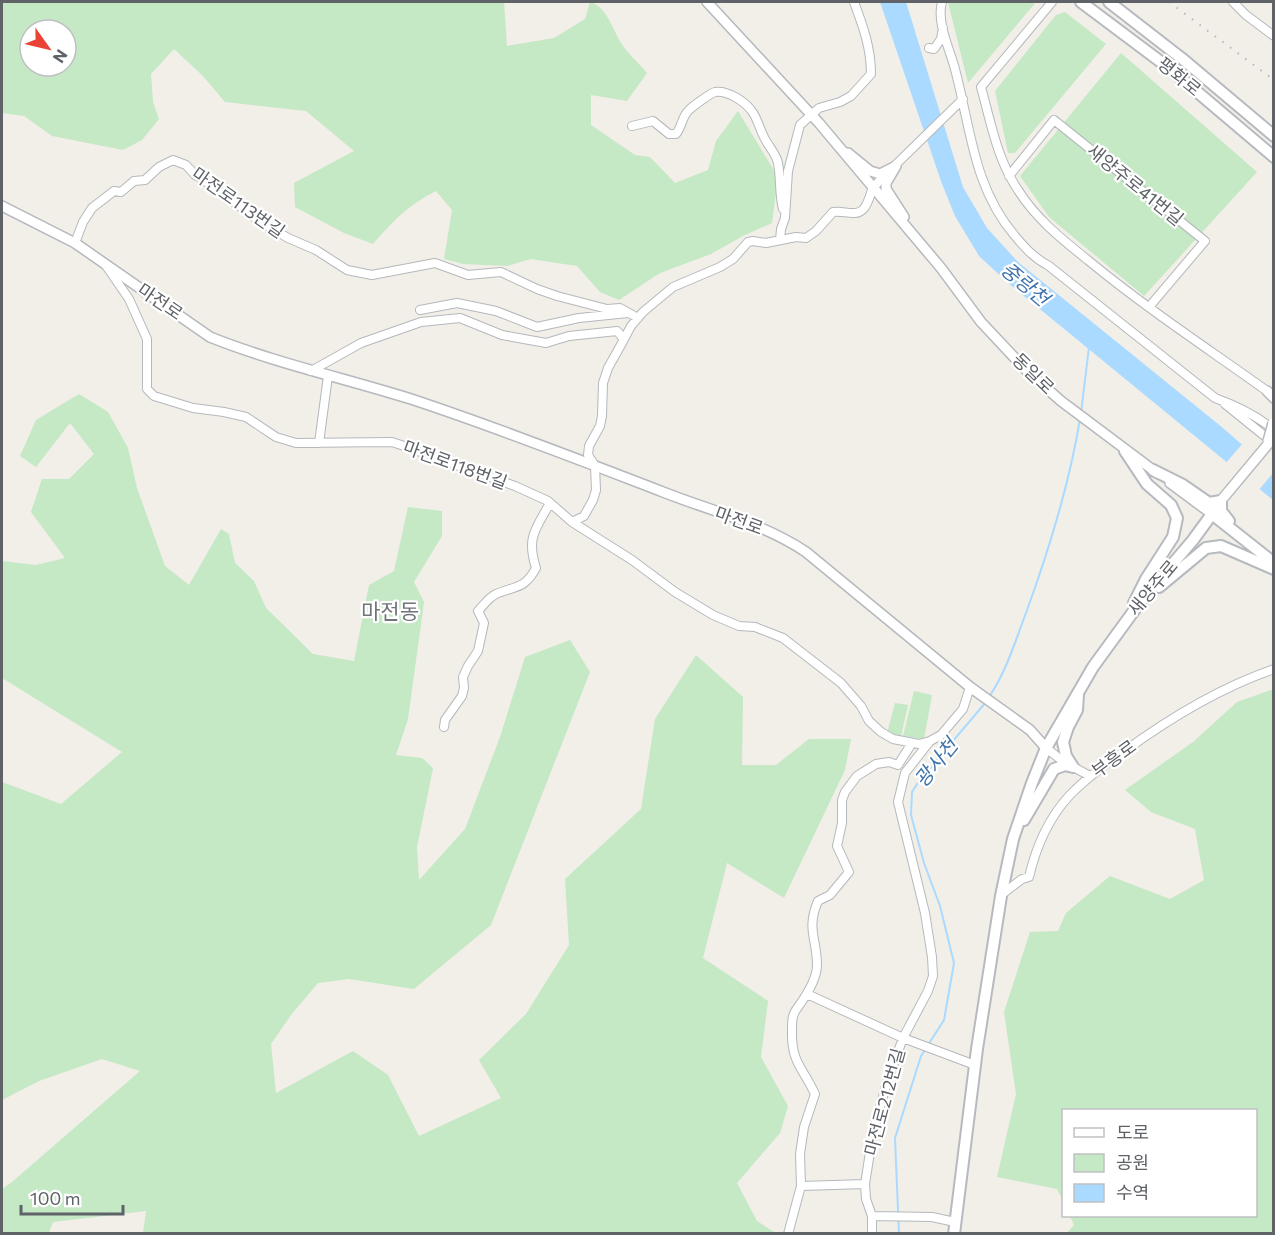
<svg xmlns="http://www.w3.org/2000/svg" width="1275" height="1235" font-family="Commissioner,'Noto Sans KR',sans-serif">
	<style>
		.green { fill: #c5e8c5; fill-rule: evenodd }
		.water { fill: #aadaff }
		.pier { fill: #f1efe8 }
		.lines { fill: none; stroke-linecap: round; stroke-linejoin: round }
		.stream { stroke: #aadaff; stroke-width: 2 }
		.minor-casing { stroke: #b5b8bc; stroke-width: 10 }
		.tertiary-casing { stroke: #b5b8bc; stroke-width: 12 }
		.secondary-casing { stroke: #b6babf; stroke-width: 14 }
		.minor { stroke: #fff; stroke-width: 8 }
		.tertiary { stroke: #fff; stroke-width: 9 }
		.secondary { stroke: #fff; stroke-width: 10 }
		.rail { stroke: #b6b7b8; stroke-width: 2; stroke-dasharray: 1.5 8; stroke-linecap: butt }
		.tertiary-bridge-casing { stroke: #b5b8bc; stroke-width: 12; stroke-linecap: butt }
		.tertiary-bridge { stroke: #fff; stroke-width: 9 }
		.labels { text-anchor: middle; stroke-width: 4.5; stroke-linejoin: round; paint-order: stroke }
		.street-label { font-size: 18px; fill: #5f6368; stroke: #fff }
		.water-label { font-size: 20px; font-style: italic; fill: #4174aa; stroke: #fff }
		.quarter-label { font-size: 21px; fill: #70757a; stroke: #fff }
	</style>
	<rect width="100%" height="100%" fill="#f1efe8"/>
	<path class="green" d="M2,2H504L507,46L554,38L585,19L590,2C607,7 612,28 621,43C628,54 639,63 647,73L627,101L591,95V125L635,155L650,157L675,183L708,170L716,141L738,111L778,177L772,223L743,236L711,254L660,273L619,300L600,292L577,266L531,259L507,266L463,264L444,259L452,210L436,191C407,206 394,220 373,244L344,233L295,207L294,183L354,151L306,111L225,102L203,76L174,49L151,74L153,102L159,119L142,140L123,150L52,136L24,116L2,113ZM30,30H66V66H30Z
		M948,2H1036L968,83Z
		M1065,12L1106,44L1015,153H1008L995,91L1056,15Z
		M1121,53L1257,172L1144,296L1049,217L1020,176Z
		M79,394L108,412L128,448L137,488L165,566L189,585L221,529L229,534L235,563L254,581L266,608L313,654L354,661L369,585L394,571L408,507L442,511V536L414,582L424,602L408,719L396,755L422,758L433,768L417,847L419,880L465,829L500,737L525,657L570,640L590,672L491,925L414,989L349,979L318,983L291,1015L271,1044L276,1093L353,1051L388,1075L419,1136L501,1098L479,1060L526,1014L569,945L565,879L641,809L655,719L696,655L743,697L742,765H776L809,739H851L845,770L784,898L727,863L703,958L768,1001L761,1057L788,1106L780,1133L737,1183L757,1221L774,1232V1233H143L146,1211L53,1222L49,1233H2V1189L12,1182L140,1071L102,1059L39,1081L2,1100V782L61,804L122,752L2,678V561L36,565L65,558L31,512L42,479H69L94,454L70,423L36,467L20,456L36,420Z
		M1271,690L1274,691L1273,1233H1067L1074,1225L1070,1216H1256V1110H1064L1063,1201L1057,1189L997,1177L1016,1094L1004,1012L1030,932L1058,931L1066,913L1110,876L1170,899L1204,880L1195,829L1151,812L1125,790L1193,742L1237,702Z
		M914,691L932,695L924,739L903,736Z
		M895,703L908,705L901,736L887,733Z"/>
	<path class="water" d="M880,2H906L963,187L987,228L1018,262L1223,428L1273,472V500L1007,282L979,256L955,216L942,184Z"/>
	<path class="pier" d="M1244,442L1274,468L1273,473L1258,491L1225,464Z"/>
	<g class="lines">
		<path class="stream" d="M1081,413L1089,347
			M989,697C1006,672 1015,642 1026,613C1049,550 1069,486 1080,419
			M928,1045L944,1020L954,963L940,906L924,863L911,815L912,792L919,781L986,702
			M899,1234L895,1138L921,1056L925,1050"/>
		<defs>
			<path id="minor" d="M942,2C936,24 951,51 956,73C971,131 974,188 1015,236C1026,249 1033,257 1049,266L1215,398C1237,406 1256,415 1274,430
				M1052,2L981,87C991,123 997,159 1018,190C1036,219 1063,240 1089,261C1146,308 1207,348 1267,391
				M1233,2L1246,15L1274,36
				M929,48L934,49L941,39L943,28
				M632,126L653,121L669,134H676C682,127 682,116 689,110C693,106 711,93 715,92C727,90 744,101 751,110C757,117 759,127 763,135C767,145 776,153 778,163C781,179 779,194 783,209
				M1009,176L1054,120L1205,241L1149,307
				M780,240L781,229L785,218L788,171L800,125L819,108L840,102L851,96L871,74C871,48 863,26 854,2
				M75,243L83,222L92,208L114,191L121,192L134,181L145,180L159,167L173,160L186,165L195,175L201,178L261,222L288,238L316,250L347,270L372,275L435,263L468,275L501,272L537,289L557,296L607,309L620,308L638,318
				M107,267L129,299L147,339V389L154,396L193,408L224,412L246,417L276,437L296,443L392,442L401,445L515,486L548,501L572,522L632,560L675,592L713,615L739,626L755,627L783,638L841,683L861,706L869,721L881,732L893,739L919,744L930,741L941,735L963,709L970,687
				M420,310L457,303L496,311L537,327L579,318L628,313
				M311,371L361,343L421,322L460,318L502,335L546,343L569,336L617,331L624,339
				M1225,404L1272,442
				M319,443L328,376
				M572,522L584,516L593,500L596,490L595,466L588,455L589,446L600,426L602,416L603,383L608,368L622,343L631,326L643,312L673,287L720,267L733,259L748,242L753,241L766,243L796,237L806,238L816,231L833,212C841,211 846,213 853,213C865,214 868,201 871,193C872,188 877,184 880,180L963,99
				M444,727L445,720L462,696L464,688L463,677L468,666L478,651L484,623L478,611C483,606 488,598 496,594C515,586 525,589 536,568C526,537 536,529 550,503
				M1046,748L1064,762L1090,776
				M1001,895L1022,879L1029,877C1036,847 1048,819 1069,796C1085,779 1103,766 1122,753C1168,719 1219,688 1274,669
				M807,994L903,1038L975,1065
				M801,1186L865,1184
				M872,1216L932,1217L955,1222
				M788,1234L801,1186L800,1154L804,1127L815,1094C802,1066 791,1063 792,1029C792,1021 792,1014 798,1007C806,996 817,979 817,965C817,939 806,929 818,901L830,895L849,872L837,846L842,823V800L845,792L857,776L876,764L889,762L898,765L912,743
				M872,1234V1216L866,1199L865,1184L873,1133L887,1082L903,1038L928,991L933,976L932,957L925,913L898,802L905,773L930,741"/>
			<path id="tertiary" d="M707,2L819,123L941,268L981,322L1027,371L1061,401L1157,473
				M848,153L870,171L880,174L896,166
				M896,166L886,183V189L904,217
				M2,206L75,243L210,337C275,363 344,378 411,399C496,427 580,460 663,492C711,511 763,523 806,552L970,687L1030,730L1046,748
				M1267,391L1274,398
				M1170,483L1212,514L1222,499"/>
			<path id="secondary" d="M1081,2L1169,68L1274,157
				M1109,2L1185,61L1274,136
				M1125,451L1147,484L1171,505L1177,518L1173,537L1146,579L1134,603
				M1153,470L1183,485L1209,503L1221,501V511L1229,521
				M1159,587L1206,548L1221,546L1274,569
				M1073,767L1066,756L1063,742L1068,727L1077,710L1078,695
				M1024,820L1054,769L1065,765L1073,767
				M954,1234L977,1049L1001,896L1013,839L1032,783L1046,748L1093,667L1141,601L1193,540L1212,514L1274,563"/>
		</defs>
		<use href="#minor" class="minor-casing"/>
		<use href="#tertiary" class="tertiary-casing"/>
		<use href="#secondary" class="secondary-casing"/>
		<use href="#minor" class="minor"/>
		<use href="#tertiary" class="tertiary"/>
		<use href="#secondary" class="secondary"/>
		<path class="rail" d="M1169,2L1274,80"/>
		<defs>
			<path id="tertiary-bridge" d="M1268,441L1273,423
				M1224,497L1274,437"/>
		</defs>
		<use href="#tertiary-bridge" class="tertiary-bridge-casing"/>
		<use href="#tertiary-bridge" class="tertiary-bridge"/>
	</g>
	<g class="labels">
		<g class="street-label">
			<text transform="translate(1179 77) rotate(39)" y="6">평화로</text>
			<text transform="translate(1135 185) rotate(39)" y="6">새양주로41번길</text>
			<text transform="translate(238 203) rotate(35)" y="6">마전로113번길</text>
			<text transform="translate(160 302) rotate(34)" y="6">마전로</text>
			<text transform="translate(1033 374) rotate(44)" y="6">동일로</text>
			<text transform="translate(455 465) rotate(20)" y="6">마전로118번길</text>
			<text transform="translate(739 521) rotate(20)" y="6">마전로</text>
			<text transform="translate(1153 588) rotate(-50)" y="6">새양주로</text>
			<text transform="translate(1114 759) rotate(-36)" y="6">부흥로</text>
			<text transform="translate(885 1102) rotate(-75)" y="6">마전로212번길</text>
		</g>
		<g class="water-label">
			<text transform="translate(1025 284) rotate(40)" y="7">중랑천</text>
			<text transform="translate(936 763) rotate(-51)" y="7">광사천</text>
		</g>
		<g class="quarter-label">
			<text x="390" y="619">마전동</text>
		</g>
	</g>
	<rect width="1275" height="1235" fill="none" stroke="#5f6368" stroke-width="6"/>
	<rect x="1062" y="1109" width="195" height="108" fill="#ffffff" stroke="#bfc1c3" stroke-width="1.5"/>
	<rect x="1074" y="1128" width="30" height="9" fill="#ffffff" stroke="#bfc1c3" stroke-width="1.5"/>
	<text x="1116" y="1139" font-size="18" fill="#5f6368">도로</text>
	<rect x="1074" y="1154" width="30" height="18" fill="#c5e8c5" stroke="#bfc1c3" stroke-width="1.5"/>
	<text x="1116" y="1169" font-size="18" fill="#5f6368">공원</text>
	<rect x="1074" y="1184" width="30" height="18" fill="#aadaff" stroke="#bfc1c3" stroke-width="1.5"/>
	<text x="1116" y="1199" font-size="18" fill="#5f6368">수역</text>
	<g transform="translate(48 48) rotate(124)"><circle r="28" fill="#ffffff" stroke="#bfc1c3" stroke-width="1.5"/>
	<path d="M0-4.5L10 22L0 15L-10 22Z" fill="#ea4335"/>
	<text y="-9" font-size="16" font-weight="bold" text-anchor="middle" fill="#5f6368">N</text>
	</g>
	<path d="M21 1205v9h102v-9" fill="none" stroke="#5f6368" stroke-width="3"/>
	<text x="30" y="1205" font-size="18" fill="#5f6368" stroke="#ffffff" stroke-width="4.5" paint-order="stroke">100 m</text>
</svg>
